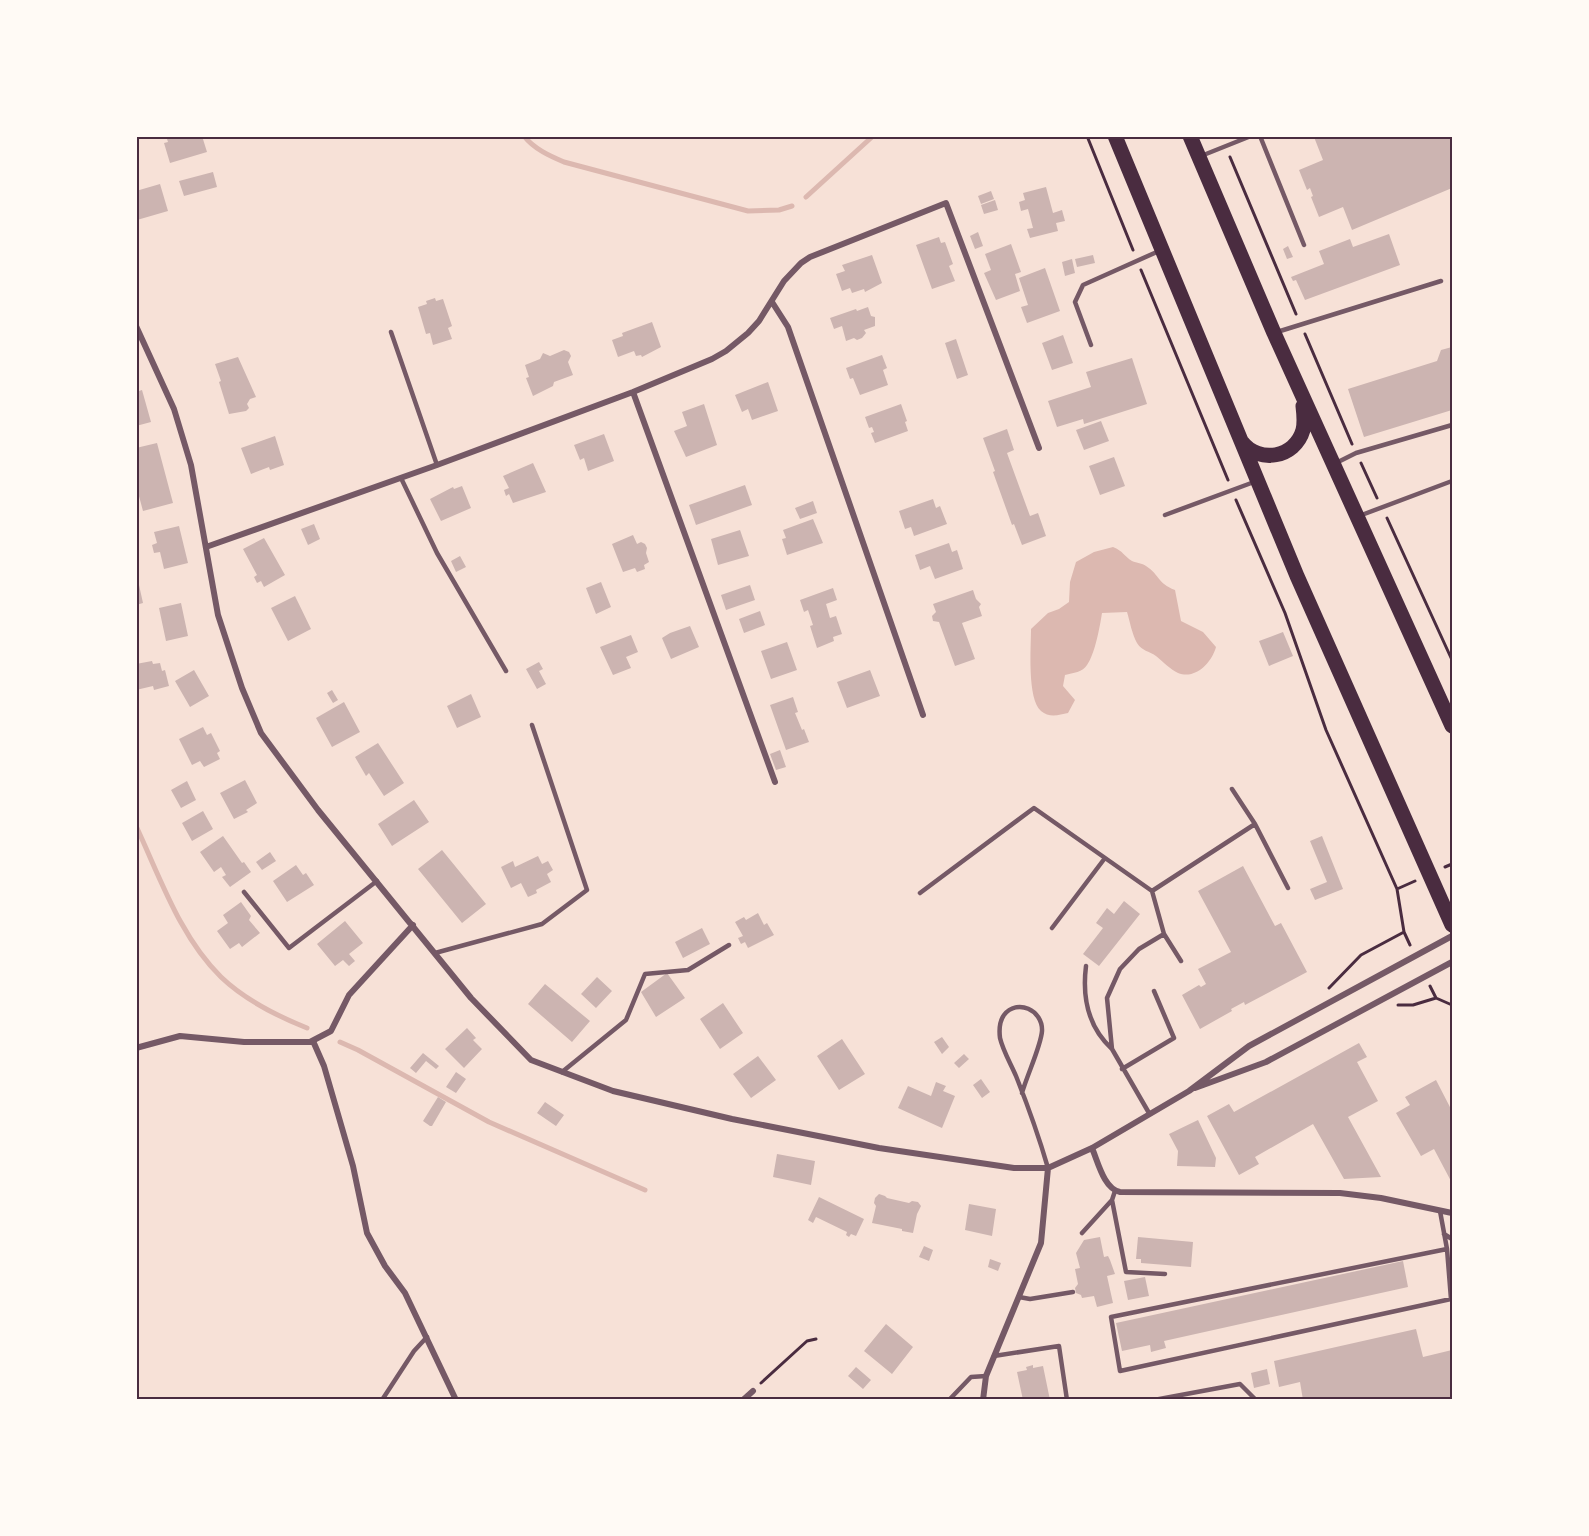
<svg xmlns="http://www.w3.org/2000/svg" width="1589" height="1536" font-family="'Sofia Sans Condensed',sans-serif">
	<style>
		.water { fill: #dcb8b0 }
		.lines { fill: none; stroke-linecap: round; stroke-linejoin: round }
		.stream { stroke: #dcb8b0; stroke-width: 5 }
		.building { fill: #ccb4b1 }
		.path { stroke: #4a2c40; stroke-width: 3 }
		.service { stroke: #755966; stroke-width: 4.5 }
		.minor { stroke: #755966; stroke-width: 6 }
		.primary { stroke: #4a2c40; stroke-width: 15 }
		.neatline { fill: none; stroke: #4a2c40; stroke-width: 2 }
	</style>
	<rect width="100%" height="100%" fill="#f7e1d7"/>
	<path class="water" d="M1113,547C1123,551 1124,556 1132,561C1137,563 1142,563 1146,566C1160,575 1157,583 1175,590L1181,621L1203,632L1216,647C1212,662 1196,680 1178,673C1171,670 1162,661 1156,656C1149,651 1142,651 1137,643C1132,634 1130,622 1127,612L1102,613C1100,626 1095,654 1087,665C1083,672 1073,673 1065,675L1063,686L1075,700L1068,713C1059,715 1049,718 1041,711C1027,699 1031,647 1031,629L1048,613L1059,609L1069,602L1070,582L1076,562L1094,552Z"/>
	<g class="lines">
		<path class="stream" d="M524,136C534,149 550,156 564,162L748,211L779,210L792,206
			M806,197L873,136
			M136,826C160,877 180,937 221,977C245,1000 277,1016 307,1028
			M340,1042L358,1050L489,1122L645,1190"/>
	</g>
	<path class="building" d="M166,136H202L207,152L170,163L164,143L168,142Z
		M1316,136H1452V188L1352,230L1343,207L1319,217L1311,197L1313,196L1310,188L1307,190L1299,170L1323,160L1314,137Z
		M213,172L217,187L184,196L179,181Z
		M160,184L168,211L137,220L136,191Z
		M1046,187L1053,213L1062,210L1065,221L1056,223L1058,231L1030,238L1027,229L1033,228L1028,209L1021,211L1019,202L1025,200L1023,193Z
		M991,191L994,199L981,204L978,196Z
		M995,200L998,210L984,214L981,205Z
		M978,232L983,246L975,249L970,236Z
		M1389,234L1400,265L1305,300L1296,280L1293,281L1291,277L1324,264L1319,251L1350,239L1353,247Z
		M939,237L941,243L945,242L953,264L949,266L955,281L932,289L916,245Z
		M1011,244L1021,272L1015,274L1020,291L996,300L984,273L991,270L985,254Z
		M1288,246L1293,257L1287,259L1283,249Z
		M872,255L882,283L865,292L864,289L852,293L850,288L842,291L836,274L845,271L842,265Z
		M1093,255L1095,263L1077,267L1075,259Z
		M1072,259L1075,273L1065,276L1062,262Z
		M1045,268L1060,311L1027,323L1021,307L1028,305L1019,278Z
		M435,298L436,301L443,299L452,326L448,328L452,339L433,345L430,333L426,334L418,307L427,304L426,301Z
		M868,307L871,316L875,317V326L864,330L866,333L862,338L857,340L854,338L846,341L842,326L834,329L830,318L856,309L857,311Z
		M652,322L661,347L642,357L641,355L636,356L634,351L618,357L612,340L623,336L622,333Z
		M1063,335L1073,363L1052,370L1042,343Z
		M956,339L968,375L957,379L945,343Z
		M1452,347V410L1364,437L1348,389L1437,361L1441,350Z
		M564,350L569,352L571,356L568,362L573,375L554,382L553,386L533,396L526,378L529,377L525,365L540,359L543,353L550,356Z
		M882,355L887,368L883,370L888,385L860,395L853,378L850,379L846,368Z
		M238,357L256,397L250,399L247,404L249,408L246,411L229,414L219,382L221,381L215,364Z
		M1132,358L1147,404L1084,424L1083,419L1057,427L1048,401L1091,387L1086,372Z
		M768,382L778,411L752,420L748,409L742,412L735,395Z
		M142,390L151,422L136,426V392Z
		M704,404L717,445L686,457L674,431L687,426L682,412Z
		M901,404L907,421L905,422L908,431L875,443L871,433L874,432L872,427L869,428L865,417Z
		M1101,421L1109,441L1084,450L1076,430Z
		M1007,429L1014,450L1007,453L1030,516L1038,513L1046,536L1022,545L1014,524L1012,525L993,472L995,471L983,438Z
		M604,434L614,461L588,471L584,458L580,460L574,445Z
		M275,436L284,465L270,470L269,467L251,474L241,448Z
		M157,443L173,503L143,511L136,485V448Z
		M1114,457L1125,486L1100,495L1089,466Z
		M533,463L546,492L513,503L509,494L506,496L504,490L509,488L503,476Z
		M745,485L752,505L696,525L689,505Z
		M462,486L471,508L441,521L430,499L453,487L454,489Z
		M933,499L936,508L940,506L947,524L914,536L911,527L905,529L899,511Z
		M813,501L817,513L800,519L795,508Z
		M813,519L823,543L787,555L782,539L786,538L783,530Z
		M314,524L320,539L308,545L301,529Z
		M179,526L188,563L164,569L160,552L154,553L152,545L157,543L154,532Z
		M740,530L749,556L718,565L711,539Z
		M633,535L637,544L641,542L645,544L647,548L646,553L649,562L644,565L645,569L637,572L635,568L623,572L612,544Z
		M264,538L285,575L264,587L261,581L257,583L254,577L257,575L243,549Z
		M949,543L952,552L957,550L963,569L935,579L930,566L920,570L915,555Z
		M460,556L466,567L456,572L451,561Z
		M137,576L143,603L136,605V577Z
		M601,582L611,607L596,614L586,588Z
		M750,585L755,600L726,610L721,595Z
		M833,588L837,600L826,604L830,618L836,616L842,634L833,637L834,641L817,648L810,626L813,625L808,610L804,612L800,600Z
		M973,590L976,599L981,604L979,607L982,616L962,623L975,659L955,666L939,622L933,621L932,616L936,612L933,604Z
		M295,596L311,629L288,641L271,608Z
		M181,603L188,636L166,641L159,608Z
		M760,611L765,625L744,633L739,619Z
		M690,626L699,647L671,659L662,638L670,633Z
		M1283,632L1293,656L1269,666L1259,641Z
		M631,635L638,652L626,657L631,668L613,675L600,647Z
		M787,642L797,670L771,679L761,651Z
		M152,661L153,664L160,663L162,671L165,670L169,686L154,690L153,686L136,690V664Z
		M539,662L543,669L539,671L546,684L537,689L526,669Z
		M194,670L209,696L190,707L175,681Z
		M870,670L880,696L847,708L837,682Z
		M332,690L338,700L333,703L327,693Z
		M471,694L481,717L457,728L447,706Z
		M793,697L798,712L795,713L802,730L804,729L809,742L786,750L770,705Z
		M344,702L360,732L332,747L316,718Z
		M203,727L207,735L211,733L220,751L217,753L220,759L204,767L200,761L192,765L179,739Z
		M378,743L404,783L384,796L369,773L366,776L355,757Z
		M780,750L786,767L776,770L770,754Z
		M245,780L257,803L246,810L248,812L234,819L220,793Z
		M187,781L196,800L181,808L171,790Z
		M414,800L429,822L392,846L378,824Z
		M203,811L213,829L192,841L182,823Z
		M223,836L242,863L244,862L251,872L230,887L222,877L226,875L221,867L214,872L200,852Z
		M1322,836L1343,889L1315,900L1310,889L1327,882L1310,841Z
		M442,850L486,904L462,923L418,869Z
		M270,852L276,861L262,870L256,862Z
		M538,856L542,864L548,861L553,870L547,874L551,882L536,890L537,893L528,897L521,883L511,888L501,867L513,861L515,867Z
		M296,865L303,875L306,873L314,885L287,902L273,881Z
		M1243,866L1275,926L1281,923L1307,972L1245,1005L1244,1002L1231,1009L1232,1011L1200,1029L1182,995L1199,985L1201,987L1206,984L1198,969L1231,952L1198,891Z
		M1124,901L1140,914L1099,966L1083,954L1103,928L1096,923L1107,908L1114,914Z
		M241,902L251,916L249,920L260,933L242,947L239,943L230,949L217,931L228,923L223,915Z
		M758,913L764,925L767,923L774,935L748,948L745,942L741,944L738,938L743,936L735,922L744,917L746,920Z
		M345,921L363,943L349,954L355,961L349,966L343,960L335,966L317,944Z
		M702,928L710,944L683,958L675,942Z
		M667,973L685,998L656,1017L641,992Z
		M597,977L612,991L596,1008L581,994Z
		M545,984L590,1021L572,1042L528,1004Z
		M723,1003L743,1033L720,1049L700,1019Z
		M467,1028L476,1038L473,1040L482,1049L464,1068L445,1049Z
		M942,1037L949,1047L942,1054L934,1042Z
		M842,1039L865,1074L839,1090L817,1056Z
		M1359,1043L1367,1057L1357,1062L1378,1101L1348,1117L1381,1177L1344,1179L1313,1124L1255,1157L1259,1164L1239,1175L1207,1116L1229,1104L1234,1112Z
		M423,1053L439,1066L436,1069L426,1061L416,1073L410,1068Z
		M964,1054L969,1059L959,1068L954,1063Z
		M758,1056L776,1080L751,1098L733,1074Z
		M456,1072L466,1079L456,1093L446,1087Z
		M981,1079L990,1092L982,1098L973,1085Z
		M1436,1080L1452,1111V1183L1434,1149L1421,1156L1396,1113L1410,1105L1405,1097Z
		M936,1082L946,1086L943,1091L955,1096L942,1128L898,1108L908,1086L931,1096Z
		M438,1097L446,1102L432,1126H430L423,1121Z
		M545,1102L564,1115L556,1126L537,1113Z
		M1198,1120L1216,1158L1215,1167L1177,1166L1178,1151L1169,1134Z
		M777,1154L815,1161L811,1185L773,1177Z
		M879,1194L885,1196L887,1198L909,1203L912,1201L918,1202L921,1206L917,1214L913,1233L902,1231V1229L872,1223L876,1206L874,1203L875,1198Z
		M819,1197L864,1219L856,1236L851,1234L849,1237L846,1235L847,1232L816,1217L813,1223L808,1220Z
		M969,1204L996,1209L992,1236L965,1230Z
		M1100,1237L1104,1257L1108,1256L1110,1260L1115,1274L1107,1276L1113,1303L1097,1307L1094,1296L1082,1298L1081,1295L1076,1293L1075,1288L1078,1284L1075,1269L1080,1268L1076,1253L1084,1240Z
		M1138,1237L1193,1242L1191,1267L1141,1263V1259H1136Z
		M924,1246L933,1250L929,1261L919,1257Z
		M990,1259L1001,1263L998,1271L988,1267Z
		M1403,1261L1408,1287L1164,1341L1166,1348L1151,1352L1150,1345L1122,1351L1116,1323Z
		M1145,1277L1149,1296L1128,1300L1124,1281Z
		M886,1324L913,1347L892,1374L864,1351Z
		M1416,1329L1423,1357L1452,1350V1400H1303L1300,1382L1279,1387L1274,1361Z
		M1033,1365V1368L1043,1366L1050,1400H1023L1017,1372L1027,1370L1026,1367Z
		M856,1367L871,1380L863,1389L848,1376Z
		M1267,1369L1270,1384L1254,1388L1251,1373Z"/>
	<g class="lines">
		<path class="path" d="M1087,136L1133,250
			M1230,157L1296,314
			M1141,270L1228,480
			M1305,334L1352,444
			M1361,463L1377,498
			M1236,500L1285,613L1326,730L1397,889L1404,932L1410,945
			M1387,518L1452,660
			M1445,867L1452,864
			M1397,889L1415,881
			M1430,986L1436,998L1452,1005
			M1329,988L1361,955L1404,932
			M1398,1005H1413L1436,998
			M761,1383L807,1341L816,1339"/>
		<path class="service" d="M1260,136L1304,245
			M1201,156L1251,136
			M391,332L437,465
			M1277,332L1441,281
			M1091,345L1075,302L1083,285L1159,251
			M1336,463L1356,453L1452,425
			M401,478L437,553L506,671
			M1165,515L1254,482
			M1359,516L1452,481
			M1232,789L1255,824
			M244,892L289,948L377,881
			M920,893L1034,808L1152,891
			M1052,928L1105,858
			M1164,934L1181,961
			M435,953L542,924L587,890L532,725
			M1086,966C1082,998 1088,1027 1112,1049
			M1122,1069L1174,1038L1154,991
			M562,1072L626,1020L645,974L688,970L729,945
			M1022,1093C1027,1075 1041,1046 1042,1031C1043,1010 1017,998 1004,1015C999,1022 999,1030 1000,1038C1003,1051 1011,1064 1016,1076C1028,1106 1039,1137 1048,1168
			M1149,1113L1112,1049L1107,998L1120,969L1139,949L1164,934L1152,891L1255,824L1288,888
			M1112,1200L1126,1272L1165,1274
			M1440,1211L1447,1249L1451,1299L1120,1371L1111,1317L1447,1249
			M1082,1233L1112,1200L1115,1191
			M1444,1234L1452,1239
			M1019,1297L1030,1299L1073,1292
			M994,1356L1059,1346L1067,1400
			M382,1400L414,1351L427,1337
			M949,1400L971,1377L986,1376
			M1154,1400L1240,1384L1256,1400"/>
		<path class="minor" d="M772,302L788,327L923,715
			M136,326L174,409L191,465L218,615L242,688L261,733L318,810L471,998L531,1060L613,1091L732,1119L879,1148L1014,1168H1048L1092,1148L1189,1091L1249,1046L1452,936
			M633,392L775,782
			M206,547L437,465L633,392L712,359L726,351L748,333L759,321L784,281L801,263L810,257L946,203L1039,448
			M313,1041L324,1066L353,1166L367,1233L385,1266L405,1293L456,1400
			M136,1048L180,1036L244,1042H310L331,1031L349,995L413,925
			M1195,1088L1266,1062L1452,962
			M1092,1148C1098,1162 1104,1189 1120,1192L1340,1193L1381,1198L1452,1213
			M743,1400L753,1391
			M983,1400L986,1376L1041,1243L1048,1168"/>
		<path class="primary" d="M1115,136L1297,576L1452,925
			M1190,136L1274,333L1452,726
			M1242,442C1259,464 1295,458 1303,430C1305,422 1304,414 1303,406"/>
	</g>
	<rect width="1589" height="1536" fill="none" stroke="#fffaf5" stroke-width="276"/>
	<rect x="138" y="138" width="1313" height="1260" class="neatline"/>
</svg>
